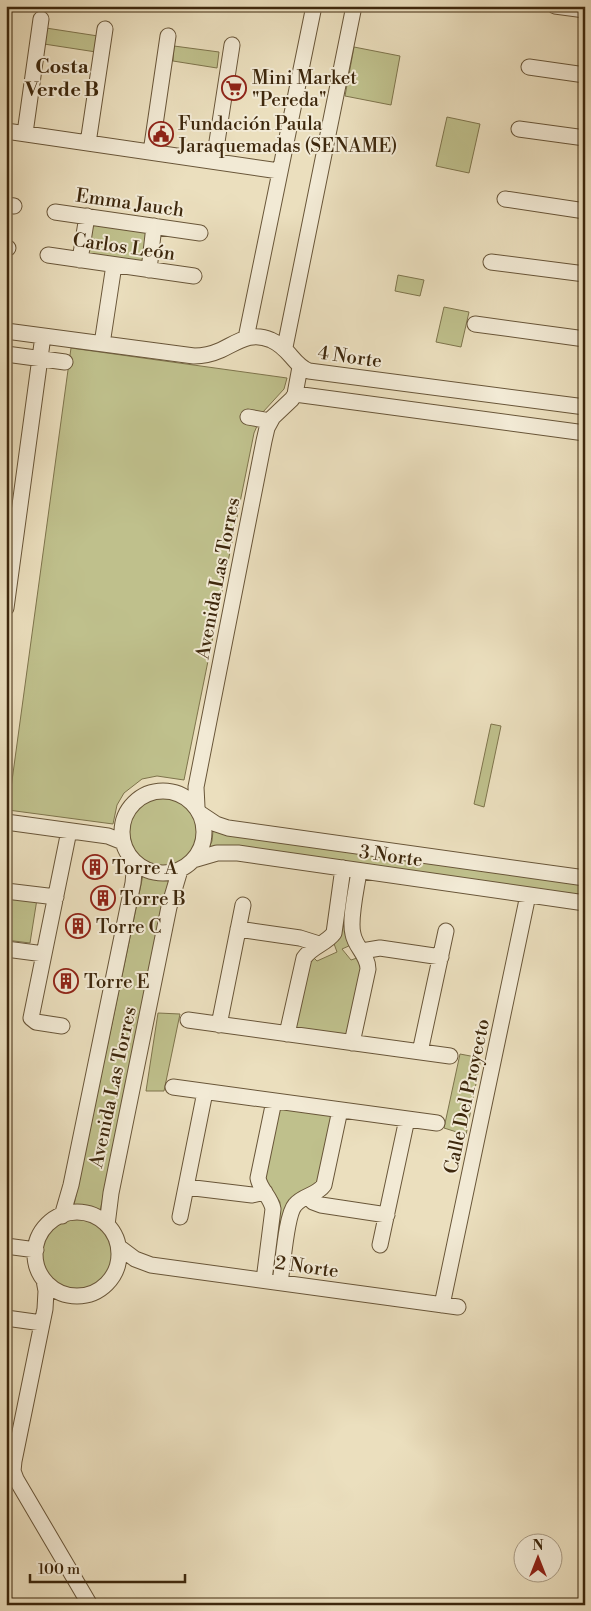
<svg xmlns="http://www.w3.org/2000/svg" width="591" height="1611" font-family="'Libre Bodoni',serif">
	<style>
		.green { fill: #bfc08c; stroke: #7e744c }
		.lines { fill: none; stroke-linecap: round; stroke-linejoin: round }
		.minor-casing { stroke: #695639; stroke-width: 17 }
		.minor { stroke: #f2ead5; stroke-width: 15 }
		.labels { text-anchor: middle; stroke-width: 4; stroke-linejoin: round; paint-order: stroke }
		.poi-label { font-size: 19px; fill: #3e280d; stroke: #f2ead5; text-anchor: start }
		.street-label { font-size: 19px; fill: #3e280d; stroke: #f2ead5 }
		.neighbourhood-label { font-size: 20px; font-weight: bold; fill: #3e280d; stroke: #f2ead5 }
	</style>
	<rect width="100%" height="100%" fill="#ebdfbe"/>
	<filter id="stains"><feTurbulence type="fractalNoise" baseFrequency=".004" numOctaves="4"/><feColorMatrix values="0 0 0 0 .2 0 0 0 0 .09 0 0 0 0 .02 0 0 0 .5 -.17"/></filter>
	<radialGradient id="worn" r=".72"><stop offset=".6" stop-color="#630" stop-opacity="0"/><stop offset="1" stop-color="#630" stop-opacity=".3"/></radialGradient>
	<path class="green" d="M46,28L98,36L96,52L44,44Z
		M174,46L219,52L217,68L173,61Z
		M354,47L400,56L391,105L345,96Z
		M447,117L480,124L469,173L436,166Z
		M95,221L147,230L146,262L88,256L89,225Z
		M398,275L424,280L420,296L395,291Z
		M444,307L469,312L461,347L436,342Z
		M71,348L287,378L284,389L263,412L254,433L184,780L157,776L142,779L124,793L117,805L113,824L8,810Z
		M491,724L501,726L484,807L474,804Z
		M127 833a36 36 0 1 1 72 0a36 36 0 1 1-72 0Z
		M213,831L585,883V895L208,850L212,841Z
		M143,875L158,879L170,880L100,1211L92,1207L74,1205Z
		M6,895L37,899L30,943L6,940Z
		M343,908L348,910L351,945L342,949L351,960L357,958L364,963L349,1033L346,1036L296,1028L295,1025L312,956L317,961L337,952L333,941Z
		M158,1013L180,1014L164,1091H146Z
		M460,1054L481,1058L466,1135L444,1128Z
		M277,1106L335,1115L317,1186L281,1233H276L280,1202L269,1186L264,1174Z
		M42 1254a36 36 0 1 1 72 0a36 36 0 1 1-72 0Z"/>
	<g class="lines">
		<defs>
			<path id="minor" d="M555,6L585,10
				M529,67L585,75
				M519,129L585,138
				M6,131L279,171
				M25,133L41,19
				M88,143L105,29
				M151,152L168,36
				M214,161L232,45
				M505,199L585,211
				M6,205L14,206
				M55,212L200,233
				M6,248H8
				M48,255L194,276
				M80,260L87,216
				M491,262L585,274
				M149,270L154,226
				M475,324L585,339
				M6,331L194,356C203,356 212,354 221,350C238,342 251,331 271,340C290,348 293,365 309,371L585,407
				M246,338L314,6
				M102,344L114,265
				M285,347L354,6
				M6,354L65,362
				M295,394L585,433
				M248,417L270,421
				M6,608L43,336
				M122 832a41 41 0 1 1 82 0a41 41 0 1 1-82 0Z
				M197,807L196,787L264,441L267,428L273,417L292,399L295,394L300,367
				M201,814L216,824L228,828L585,878
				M6,822L108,836L123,842
				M193,860L217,853H238L585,903
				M6,891L56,897
				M238,929L300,938L319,944
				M6,949L44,954
				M362,951L380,948L441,957
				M188,1020L450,1056
				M219,1025L243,905
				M62,1026L36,1022L31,1018L69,831
				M287,1034L304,958C312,946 326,944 334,933L343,868
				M352,1043L368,969C368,955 355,947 353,934C349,919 357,887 359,871
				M420,1052L446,931
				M173,1087L437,1123
				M186,1187L252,1195L265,1192
				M308,1197L313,1202L321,1205L387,1215
				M35 1254a42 42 0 1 1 84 0a42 42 0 1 1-84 0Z
				M62,1216L71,1185L133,883L135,862
				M180,1217L205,1092
				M107,1225L111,1193L169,907L180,870
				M380,1245L407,1119
				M6,1246L36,1250
				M119,1247L135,1259L151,1265L458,1307
				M44,1280L46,1291L45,1309L14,1461L13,1471L16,1479L90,1605
				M264,1280L273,1209C271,1197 260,1190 258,1178L274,1101
				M280,1282C283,1266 286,1215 295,1205C303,1195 316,1196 324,1185L340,1110
				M442,1305L528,895
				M6,1318L42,1323"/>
		</defs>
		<use href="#minor" class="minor-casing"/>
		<use href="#minor" class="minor"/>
	</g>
	<defs>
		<symbol id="supermarket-ring" viewBox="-11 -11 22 22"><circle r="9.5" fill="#f2ead5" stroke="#8f2418" stroke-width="1.5"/><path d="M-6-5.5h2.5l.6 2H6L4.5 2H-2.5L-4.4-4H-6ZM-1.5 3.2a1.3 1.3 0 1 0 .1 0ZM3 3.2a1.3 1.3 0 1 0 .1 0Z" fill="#8f2418"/></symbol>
		<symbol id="civic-ring" viewBox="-11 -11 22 22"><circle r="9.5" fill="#f2ead5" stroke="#8f2418" stroke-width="1.5"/><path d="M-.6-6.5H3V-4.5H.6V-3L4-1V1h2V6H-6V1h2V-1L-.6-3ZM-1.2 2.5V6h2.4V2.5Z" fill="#8f2418"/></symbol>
		<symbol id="building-ring" viewBox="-11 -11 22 22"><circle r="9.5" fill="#f2ead5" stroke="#8f2418" stroke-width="1.5"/><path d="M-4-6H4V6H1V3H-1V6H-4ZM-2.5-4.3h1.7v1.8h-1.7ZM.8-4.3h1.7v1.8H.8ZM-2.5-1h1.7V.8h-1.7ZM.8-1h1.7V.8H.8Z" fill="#8f2418"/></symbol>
	</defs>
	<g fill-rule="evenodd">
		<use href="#supermarket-ring" x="220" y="74" width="28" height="28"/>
		<use href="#civic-ring" x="147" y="120" width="28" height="28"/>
		<use href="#building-ring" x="81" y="853" width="28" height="28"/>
		<use href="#building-ring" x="89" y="884" width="28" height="28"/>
		<use href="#building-ring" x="64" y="912" width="28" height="28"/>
		<use href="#building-ring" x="52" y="967" width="28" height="28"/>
	</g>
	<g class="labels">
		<g class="poi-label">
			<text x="252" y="84">Mini Market<tspan x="252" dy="22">"Pereda"</tspan></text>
			<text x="178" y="130">Fundación Paula<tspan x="178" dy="22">Jaraquemadas (SENAME)</tspan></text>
			<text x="112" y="874">Torre A</text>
			<text x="120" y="905">Torre B</text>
			<text x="96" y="933">Torre C</text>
			<text x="84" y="988">Torre E</text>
		</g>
		<g class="street-label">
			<text transform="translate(130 202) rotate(8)" y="7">Emma Jauch</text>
			<text transform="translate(124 246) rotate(8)" y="7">Carlos León</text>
			<text transform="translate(350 356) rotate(8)" y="7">4 Norte</text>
			<text transform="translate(217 578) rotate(-79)" y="7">Avenida Las Torres</text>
			<text transform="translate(391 855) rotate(8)" y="7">3 Norte</text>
			<text transform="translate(112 1087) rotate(-78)" y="7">Avenida Las Torres</text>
			<text transform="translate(466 1096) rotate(-78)" y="7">Calle Del Proyecto</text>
			<text transform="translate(307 1266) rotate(8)" y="7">2 Norte</text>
		</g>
		<g class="neighbourhood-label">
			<text x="62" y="73">Costa<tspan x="62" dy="23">Verde B</tspan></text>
		</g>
	</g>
	<rect width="591" height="1611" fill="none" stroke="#ebdfbe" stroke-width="25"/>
	<rect x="8" y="8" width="576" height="1596" fill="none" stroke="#3e280d" stroke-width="2.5"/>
	<rect x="12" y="12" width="566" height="1586" fill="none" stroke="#3e280d"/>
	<g transform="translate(538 1558)"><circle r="24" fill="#f2ead5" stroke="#aa9c85"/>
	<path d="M0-4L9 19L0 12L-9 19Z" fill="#8f2418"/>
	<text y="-8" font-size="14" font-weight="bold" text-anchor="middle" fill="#3e280d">N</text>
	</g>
	<path d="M30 1574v8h155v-8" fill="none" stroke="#3e280d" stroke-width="2.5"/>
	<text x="38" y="1574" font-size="15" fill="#3e280d" stroke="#f2ead5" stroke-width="4" paint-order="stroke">100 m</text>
	<rect width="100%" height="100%" filter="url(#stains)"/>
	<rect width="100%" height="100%" fill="url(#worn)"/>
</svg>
